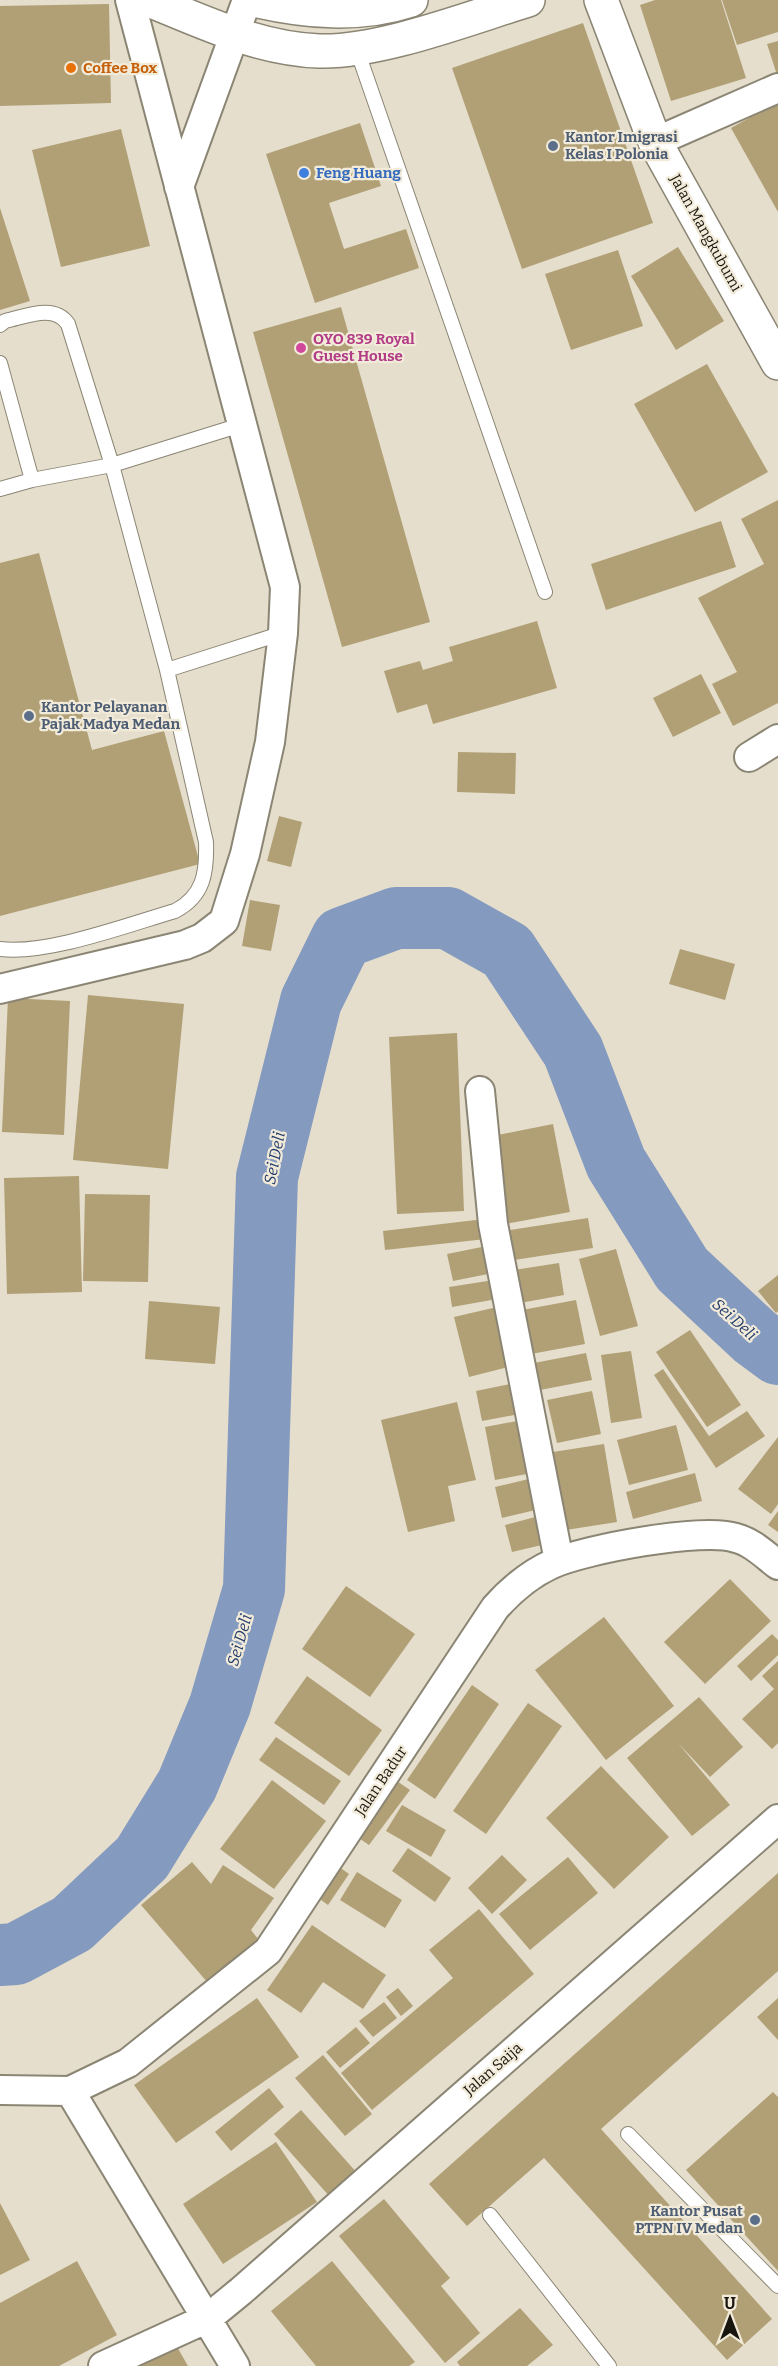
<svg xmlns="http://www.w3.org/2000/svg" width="778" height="2366" font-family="Bitter,serif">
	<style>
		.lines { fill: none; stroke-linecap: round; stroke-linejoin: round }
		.river { stroke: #859abf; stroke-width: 62 }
		.building { fill: #b1a076 }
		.service-casing { stroke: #8b8574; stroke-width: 16 }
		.minor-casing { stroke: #8b8574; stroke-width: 32 }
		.tertiary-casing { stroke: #8b8574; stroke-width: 36 }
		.primary-casing { stroke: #8b8574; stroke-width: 36 }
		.service { stroke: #fff; stroke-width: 14 }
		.minor { stroke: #fff; stroke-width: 28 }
		.tertiary { stroke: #fff; stroke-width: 33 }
		.primary { stroke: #fff; stroke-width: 33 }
		.food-dot { fill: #e8710a; stroke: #f2ebd9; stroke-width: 2 }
		.service-dot { fill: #5c6f8a; stroke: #f2ebd9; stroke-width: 2 }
		.shop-dot { fill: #3f7fe0; stroke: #f2ebd9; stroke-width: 2 }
		.hotel-dot { fill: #d1479c; stroke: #f2ebd9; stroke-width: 2 }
		.labels { text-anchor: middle; stroke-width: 4.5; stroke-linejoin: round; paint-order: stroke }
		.food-label { font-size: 15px; font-weight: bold; fill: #c56008; stroke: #f2ebd9; text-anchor: start }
		.service-label { font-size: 15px; font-weight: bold; fill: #4e5e75; stroke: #f2ebd9; text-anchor: start }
		.shop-label { font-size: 15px; font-weight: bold; fill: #366cbe; stroke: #f2ebd9; text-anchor: start }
		.street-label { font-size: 15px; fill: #191610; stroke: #f2ebd9 }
		.hotel-label { font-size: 15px; font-weight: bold; fill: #b23c85; stroke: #f2ebd9; text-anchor: start }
		.water-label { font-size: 16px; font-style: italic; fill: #213b6b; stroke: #f2ebd9 }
	</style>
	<rect width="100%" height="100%" fill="#e5decc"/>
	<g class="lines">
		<path class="river" d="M0,1955L16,1954L72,1924L142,1858L187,1785L220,1705L254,1589L267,1177L311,1001L342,938L396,918H448L507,951L573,1051L616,1163L682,1269L755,1337L778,1354"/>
	</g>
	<path class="building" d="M655,0H721L746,78L671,101L640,5Z
		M722,0H778V32L737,45Z
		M109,4L111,103L0,106V6Z
		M583,23L653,223L522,269L452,68Z
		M778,41V78L767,44Z
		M778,102V212L731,128Z
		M360,123L381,186L329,203L344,249L406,229L419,268L315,303L266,154Z
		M121,129L150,246L61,267L32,150Z
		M0,208L30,301L0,310Z
		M678,247L724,321L676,350L631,276Z
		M618,250L643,326L571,350L545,274Z
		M341,307L430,622L342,647L253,332Z
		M707,364L768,472L695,512L634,404Z
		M778,500V703L733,726L712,684L737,672L698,598L764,564L741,519Z
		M721,521L736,567L606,610L591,564Z
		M39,553L92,750L164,731L200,864L0,916V563Z
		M537,621L557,688L433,724L427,704L397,713L384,671L420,661L423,670L453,661L449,647Z
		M701,674L721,713L673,737L653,698Z
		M458,752L516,753L515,794L457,792Z
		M279,816L302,822L291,867L267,861Z
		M250,900L280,905L271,951L242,946Z
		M680,949L735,964L725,1000L669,984Z
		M88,995L184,1004L168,1169L73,1160Z
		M8,998L70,1001L64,1135L2,1132Z
		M457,1033L464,1211L397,1214L389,1037Z
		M553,1124L570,1212L505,1224L488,1137Z
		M79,1176L82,1292L7,1294L4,1178Z
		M85,1194L150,1195L148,1282L83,1281Z
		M588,1218L593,1248L514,1260L510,1230Z
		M484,1219L486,1239L385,1250L383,1231Z
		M487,1246L493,1273L453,1281L447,1254Z
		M616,1249L638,1326L600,1336L579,1259Z
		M559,1263L564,1295L520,1303L514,1270Z
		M778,1275V1311L776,1313L758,1291Z
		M494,1280L497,1299L452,1307L449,1287Z
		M576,1300L585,1344L531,1354L522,1310Z
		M149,1301L220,1307L215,1364L145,1359Z
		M497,1307L512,1366L469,1377L454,1317Z
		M690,1330L741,1405L707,1427L656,1352Z
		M631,1351L642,1418L611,1423L601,1355Z
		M586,1353L592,1380L540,1390L534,1363Z
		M663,1369L709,1436L747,1411L765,1436L716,1468L654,1375Z
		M520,1382L525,1413L482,1421L476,1391Z
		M592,1391L601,1434L557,1443L547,1400Z
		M457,1402L476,1480L448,1486L455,1521L408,1532L381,1420Z
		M528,1419L538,1472L495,1480L485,1427Z
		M676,1425L688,1470L629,1485L617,1440Z
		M778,1437V1504L771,1514L738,1489Z
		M604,1444L617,1522L566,1530L553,1452Z
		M695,1473L702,1501L633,1519L626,1492Z
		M537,1477L544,1508L502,1518L495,1487Z
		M778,1511V1532L768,1525Z
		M539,1516L546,1544L512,1552L505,1525Z
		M730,1579L771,1621L705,1684L664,1642Z
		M346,1586L415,1634L370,1697L302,1649Z
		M604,1617L674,1706L606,1760L535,1670Z
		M772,1634L778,1640V1655L751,1681L737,1666Z
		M778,1661V1743L772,1749L742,1719L774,1689L762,1676Z
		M307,1676L382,1730L349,1776L274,1723Z
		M472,1685L499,1704L435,1799L407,1780Z
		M699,1697L743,1747L710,1777L678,1743L730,1805L692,1836L627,1758Z
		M528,1703L562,1726L486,1834L453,1811Z
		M276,1737L341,1781L324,1805L259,1760Z
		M601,1766L669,1837L614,1889L546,1818Z
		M391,1777L410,1790L369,1845L350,1832Z
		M272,1780L326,1821L274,1889L220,1849Z
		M402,1805L446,1830L431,1857L386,1831Z
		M408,1848L451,1878L435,1902L392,1871Z
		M502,1855L527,1880L492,1914L468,1888Z
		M568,1857L598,1893L530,1950L499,1914Z
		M331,1861L349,1874L328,1905L310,1892Z
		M192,1862L211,1884L223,1865L274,1898L251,1930L258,1939L208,1983L141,1905Z
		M357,1872L402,1900L385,1928L340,1900Z
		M778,1873V1971L601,2129L772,2319L727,2360L544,2158L467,2226L429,2184Z
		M479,1909L534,1974L372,2110L341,2073L453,1978L429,1950Z
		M312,1925L386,1975L363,2009L323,1982L301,2013L267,1990Z
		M398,1988L413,2006L401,2016L386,1997Z
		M257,1998L299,2057L176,2143L134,2085Z
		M778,1998V2040L757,2017Z
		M384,2002L397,2018L373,2037L359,2021Z
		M356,2027L370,2043L340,2068L326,2052Z
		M323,2055L372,2114L345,2136L295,2078Z
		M269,2088L284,2107L231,2151L215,2132Z
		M773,2092L778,2097V2271L686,2170Z
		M301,2110L358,2174L331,2198L274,2134Z
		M276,2142L317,2202L223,2264L183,2204Z
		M384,2199L450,2278L441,2286L480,2333L445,2363L339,2236Z
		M0,2203L30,2260L0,2275Z
		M77,2261L117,2335L59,2366H0V2303Z
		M332,2261L415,2362L409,2366H316L271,2311Z
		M520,2308L553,2345L527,2366H460L457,2362Z
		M172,2338L188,2366H122Z"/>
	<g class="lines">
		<defs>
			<path id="service" d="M357,50L545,592
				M0,325L5,321C25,317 54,303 68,324L112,465L167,670L206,842C207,872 204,896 175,911C127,925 47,955 0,949
				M0,363L32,480
				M0,489L32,480L112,465L244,424
				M167,670L283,633
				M628,2134L778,2286
				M490,2215L609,2366"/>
			<path id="minor" d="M655,142L778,88
				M179,187L247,0
				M749,757L778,739
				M0,989L185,945L202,938L224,921L245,854L270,742L283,633L285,587L130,0
				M480,1091L493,1224L559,1561
				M0,2090L70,2091L128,2063L268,1951L495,1608C511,1590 530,1574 552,1564C585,1549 704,1527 736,1538C752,1542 765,1555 778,1565
				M70,2091L235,2366
				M103,2366L208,2318L241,2291L778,1819"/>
			<path id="tertiary" d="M601,0L655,142L778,363"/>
			<path id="primary" d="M149,0C203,22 259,49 319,51C379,53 469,18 528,0
				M254,0C306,12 359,17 411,0"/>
		</defs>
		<use href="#service" class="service-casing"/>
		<use href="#minor" class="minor-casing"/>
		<use href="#tertiary" class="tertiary-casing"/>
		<use href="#primary" class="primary-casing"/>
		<use href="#service" class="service"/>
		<use href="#minor" class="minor"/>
		<use href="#tertiary" class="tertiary"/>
		<use href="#primary" class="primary"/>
	</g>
	<circle class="food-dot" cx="71" cy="68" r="6"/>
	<g class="service-dot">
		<circle cx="553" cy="146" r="6"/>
		<circle cx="29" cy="716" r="6"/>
		<circle cx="755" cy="2220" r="6"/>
	</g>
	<circle class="shop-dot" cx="304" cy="173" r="6"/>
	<circle class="hotel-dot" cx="301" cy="348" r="6"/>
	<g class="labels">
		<g class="food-label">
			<text x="83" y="73">Coffee Box</text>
		</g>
		<g class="service-label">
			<text x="565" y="142">Kantor Imigrasi<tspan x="565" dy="17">Kelas I Polonia</tspan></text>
			<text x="41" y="712">Kantor Pelayanan<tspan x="41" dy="17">Pajak Madya Medan</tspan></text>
			<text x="743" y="2216" text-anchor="end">Kantor Pusat<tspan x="743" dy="17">PTPN IV Medan</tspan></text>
		</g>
		<g class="shop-label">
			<text x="316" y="178">Feng Huang</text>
		</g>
		<g class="street-label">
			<text transform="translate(706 233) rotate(61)" y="5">Jalan Mangkubumi</text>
			<text transform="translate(381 1781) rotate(-56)" y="5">Jalan Badur</text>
			<text transform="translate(493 2069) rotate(-41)" y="5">Jalan Saija</text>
		</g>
		<g class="hotel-label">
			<text x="313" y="344">OYO 839 Royal<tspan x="313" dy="17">Guest House</tspan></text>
		</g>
		<g class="water-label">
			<text transform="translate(274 1158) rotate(-79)" y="6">Sei Deli</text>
			<text transform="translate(735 1319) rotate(42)" y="6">Sei Deli</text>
			<text transform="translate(239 1640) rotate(-74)" y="6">Sei Deli</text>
		</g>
	</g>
	<g transform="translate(730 2318)" stroke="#f2ebd9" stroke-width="4.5" paint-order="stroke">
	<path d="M0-4.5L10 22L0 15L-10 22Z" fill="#191610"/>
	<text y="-9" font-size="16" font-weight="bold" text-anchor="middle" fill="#191610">U</text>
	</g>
</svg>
